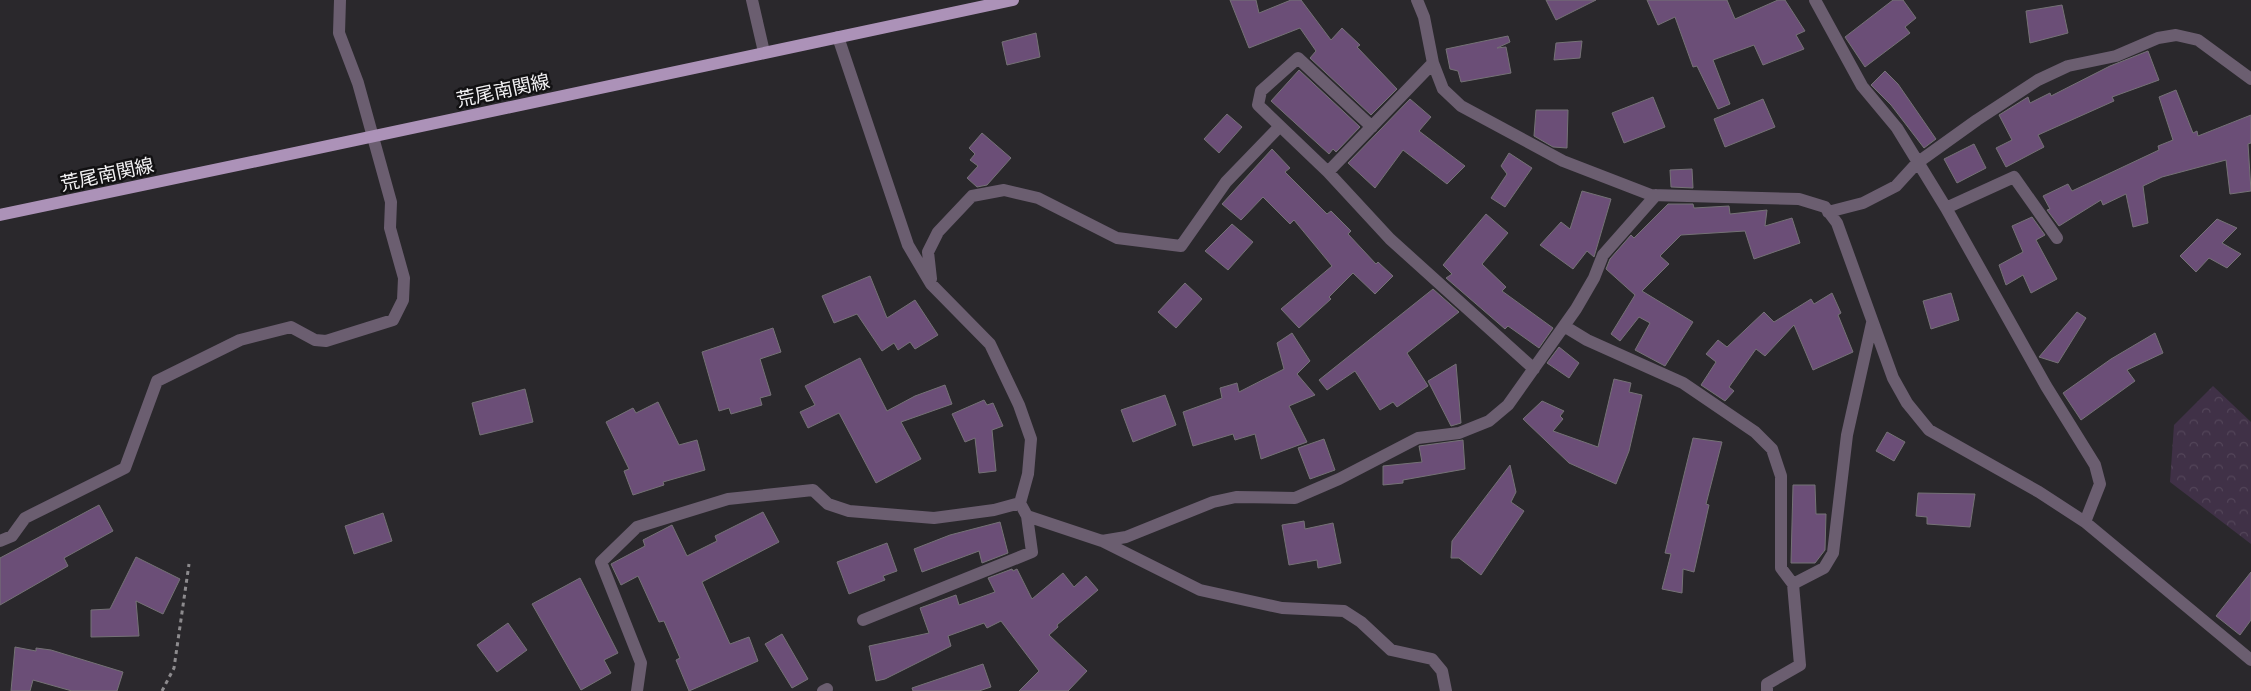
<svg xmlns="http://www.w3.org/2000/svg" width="2251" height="691" font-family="'Alegreya Sans','Noto Sans JP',sans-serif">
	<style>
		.forest { fill: url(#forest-crowns) }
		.building { fill: #6b4e77; stroke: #757276 }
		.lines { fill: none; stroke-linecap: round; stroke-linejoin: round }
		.path { stroke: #8d8b8e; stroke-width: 3; stroke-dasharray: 4 4; stroke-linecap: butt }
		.minor { stroke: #6b5e70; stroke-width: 12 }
		.primary { stroke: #ac92b8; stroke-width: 12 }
		.labels { text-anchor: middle; stroke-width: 5; stroke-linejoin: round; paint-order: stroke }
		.street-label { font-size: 19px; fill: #f1f0f2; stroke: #121113 }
	</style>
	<defs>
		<pattern id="forest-crowns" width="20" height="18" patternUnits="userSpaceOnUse" patternTransform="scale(1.25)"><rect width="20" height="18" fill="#403147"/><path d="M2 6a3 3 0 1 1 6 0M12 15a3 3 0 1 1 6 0" fill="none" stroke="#534559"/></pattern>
	</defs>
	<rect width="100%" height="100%" fill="#2a282c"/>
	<path class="forest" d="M2213,386L2251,422V544L2170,482L2174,425Z"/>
	<path class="building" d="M1230,0H1256L1259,13L1291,0H1301L1331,40L1342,28L1360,45L1357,47L1397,89L1371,115L1310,58L1316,51L1300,28L1249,48Z
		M1546,0H1596L1556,20Z
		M1647,0H1727L1735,19L1778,0H1785L1805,31L1796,35L1804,49L1763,65L1754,45L1713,60L1730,104L1718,109L1697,66L1693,67L1675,17L1658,25Z
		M1893,0H1903L1916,18L1905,27L1910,33L1865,67L1845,37Z
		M2062,5L2068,33L2030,43L2026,11Z
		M1036,33L1040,57L1007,65L1002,42Z
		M1508,36L1510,42L1497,48L1506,47L1511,73L1461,82L1458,71L1450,69L1446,49Z
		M1582,41L1580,58L1554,60L1556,43Z
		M2148,51L2159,80L2112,97L2114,101L2038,135L2044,147L2006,167L1996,148L2012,140L1999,115L2028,97L2030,103L2050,93L2051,96L2110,66Z
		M1299,70L1360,127L1336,152L1333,149L1329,154L1271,101Z
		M1885,71L1898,84L1936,139L1924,148L1891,105L1871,85Z
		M2176,90L2193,133L2197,131L2198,136L2251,115V143L2248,144L2251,191L2230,194L2226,160L2162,177L2143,186L2148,223L2133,227L2126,194L2103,205L2101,200L2059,226L2047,210L2050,209L2043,196L2068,184L2072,191L2159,150L2158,146L2173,140L2159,97Z
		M1653,97L1665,127L1624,143L1612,113Z
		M1410,99L1431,117L1419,131L1465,166L1447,184L1403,150L1375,188L1348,163Z
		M1763,99L1775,127L1725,147L1714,119Z
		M1536,110H1568L1567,148L1553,147L1534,136Z
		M1227,114L1242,127L1219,153L1204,139Z
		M982,133L1011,158L987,185L977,187L967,178L978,166L970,160L975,154L969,148Z
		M1974,144L1986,168L1957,183L1944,159Z
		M1272,149L1290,168L1285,172L1327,214L1331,211L1351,231L1348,234L1376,264L1378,262L1393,276L1375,294L1353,273L1329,297L1331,299L1299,328L1281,309L1332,266L1294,220L1290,224L1263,197L1241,220L1222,204Z
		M1509,153L1532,168L1505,207L1491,198L1507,174L1501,166Z
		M1692,169L1693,188L1671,187L1670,170Z
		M1582,191L1611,199L1594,257L1587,251L1573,269L1540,245L1561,222L1570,229Z
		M1668,204H1693L1694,208L1729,206L1730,214L1767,210L1765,226L1792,218L1800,243L1754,259L1745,231L1681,235L1660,256L1669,264L1642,291L1693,322L1665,366L1635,350L1650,323L1639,317L1620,341L1611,334L1635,295L1606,269L1610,259L1631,235L1634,238Z
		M1486,214L1508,233L1482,264L1506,287L1502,291L1553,328L1539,348L1508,326L1505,329L1446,278L1452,274L1443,265Z
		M2032,217L2045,235L2036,240L2057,279L2031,293L2023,275L2006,285L1999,265L2023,252L2012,226Z
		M2217,219L2237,228L2222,243L2241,254L2227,268L2209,258L2196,272L2180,256Z
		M1232,224L1253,242L1228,270L1205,251Z
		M870,276L887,318L915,300L938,335L915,349L910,342L898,350L894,343L882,351L857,314L834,323L822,296Z
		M1185,283L1202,299L1176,328L1158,312Z
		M1433,289L1459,312L1407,353L1428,386L1397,407L1393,402L1380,410L1355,371L1327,390L1319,380Z
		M1832,293L1841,313L1838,315L1853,352L1813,370L1794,325L1765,356L1756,349L1729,387L1734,391L1725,401L1701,385L1716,362L1706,354L1718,340L1727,347L1764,312L1774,322L1811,299L1814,304Z
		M1951,293L1959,320L1931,329L1923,301Z
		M2077,312L2086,318L2058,363L2039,357Z
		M773,328L781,352L760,359L771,395L760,398L762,405L731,414L729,408L719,411L702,352Z
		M1292,333L1310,361L1297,374L1315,395L1289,406L1307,442L1261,459L1255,434L1235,440L1233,434L1193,446L1183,412L1222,398L1220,388L1237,383L1239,392L1284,369L1277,343Z
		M2155,333L2163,353L2127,370L2135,381L2081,420L2063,393L2111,359Z
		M1559,347L1579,363L1569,378L1547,363Z
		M860,358L887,411L915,396L945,385L952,404L901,422L921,459L876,483L839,413L808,428L800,412L815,405L805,386Z
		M1456,364L1461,423L1451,426L1428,381Z
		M1614,379L1631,383L1629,392L1642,395L1629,451L1616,484L1569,463L1523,419L1542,401L1564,411L1560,416L1563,419L1553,431L1598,447Z
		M525,389L533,422L480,435L472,403Z
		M1165,395L1176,425L1133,442L1121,410Z
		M984,400L987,405L993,403L1003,426L992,430L996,471L979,473L975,438L965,442L952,414Z
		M658,402L679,445L697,440L705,470L663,482L664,485L633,495L624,471L629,469L606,422L633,408L636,413Z
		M1887,432L1905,442L1894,461L1876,451Z
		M1693,438L1722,442L1706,504L1709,505L1694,572L1683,569L1682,593L1662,589L1671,554L1665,553Z
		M1324,439L1335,470L1310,479L1298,448Z
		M1463,440L1465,469L1403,480V483L1383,485V466L1422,462L1419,446Z
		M1510,465L1516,492L1511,502L1524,511L1481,575L1459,558H1451L1452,541Z
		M1793,485H1815L1816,514H1826L1825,550L1815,563H1791Z
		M1918,493L1975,494L1970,527L1927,524V517L1916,516Z
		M99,505L113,531L64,558L68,566L0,605V558Z
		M763,512L779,542L702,582L730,644L749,637L758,661L689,691L676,660L680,658L664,621L659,622L638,576L621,585L611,564L645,546L643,540L672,525L687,556L717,541L715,536Z
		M383,513L392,541L354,554L345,526Z
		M1304,521L1305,529L1333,523L1341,563L1318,568L1317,560L1289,565L1282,525Z
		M1000,522L1008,553L982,563L979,551L922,572L914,549L950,535Z
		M887,543L897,571L883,576L885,580L849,594L837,562Z
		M136,557L180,579L163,614L136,601L139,636L91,637V610L110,609Z
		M1012,569L1013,571L1017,569L1032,599L1063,573L1074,587L1086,576L1098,590L1057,625L1058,627L1049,635L1087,671L1068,691H1019L1039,671L1001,621L987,628L984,623L948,636L951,646L885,679L876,681L869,646L929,633L920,608L956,595L959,605L995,592L988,578Z
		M2251,572V620L2240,635L2216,616Z
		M580,578L618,653L604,660L611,673L581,690L532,604Z
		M508,623L527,650L497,672L477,645Z
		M782,634L808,679L792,688L765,644Z
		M15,647L36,651V648L51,650L123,672L117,691H72L33,680L30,691H11Z
		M983,664L991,687L979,691H913L912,688Z"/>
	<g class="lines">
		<path class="path" d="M162,691L174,668L189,564"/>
		<path class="minor" d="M752,0L764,52
			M1417,0L1424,17L1433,63L1443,89L1461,106L1563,161L1651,195L1799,199L1825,207L1837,223L1893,378L1907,403L1929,430L2039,492L2085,522L2251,660
			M1815,0L1862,86L1897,128L1946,208L2014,177L2057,238
			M838,37L908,245L931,284L990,344L1019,405L1031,439L1028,474L1020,503L1027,516L1032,552L863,620
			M1372,127L1298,58L1261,91L1258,105L1328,172L1390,239L1534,369
			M1328,172L1433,63
			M1946,208L2046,386L2095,465L2100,484L2085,522
			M1828,212L1863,203L1896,186L1917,163L1977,120L2038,80L2068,66L2116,56L2158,38L2176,35L2198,40L2251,79
			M931,279L928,252L938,232L972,196L1004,190L1038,198L1117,238L1181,246L1226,182L1280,126
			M1564,326L1587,340L1683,383L1755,432L1772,449L1781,476V568L1793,584
			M1027,516L1102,541L1126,537L1213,502L1236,497L1295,498L1339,479L1418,438L1459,433L1489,421L1508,405L1576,309L1594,278L1603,255L1656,195
			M0,541L12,536L25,518L125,468L157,381L240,340L291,327L315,340L326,341L393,320L403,300L404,278L390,228L391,202L358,83L339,33L340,0
			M1102,541L1200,590L1282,608L1344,611L1361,622L1391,650L1432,659L1442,671L1446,691
			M637,691L641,663L601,562L637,527L728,499L813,490L828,504L849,511L934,518L994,510L1020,503
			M823,691L827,689
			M1767,691V684L1800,665L1793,584L1824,568L1833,553L1847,435L1872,323"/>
		<path class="primary" d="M0,215C338,145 675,71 1013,0"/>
	</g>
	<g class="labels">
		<g class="street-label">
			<text transform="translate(503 90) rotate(-12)" y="7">荒尾南関線</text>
			<text transform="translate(107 174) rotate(-12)" y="7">荒尾南関線</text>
		</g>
	</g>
</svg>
